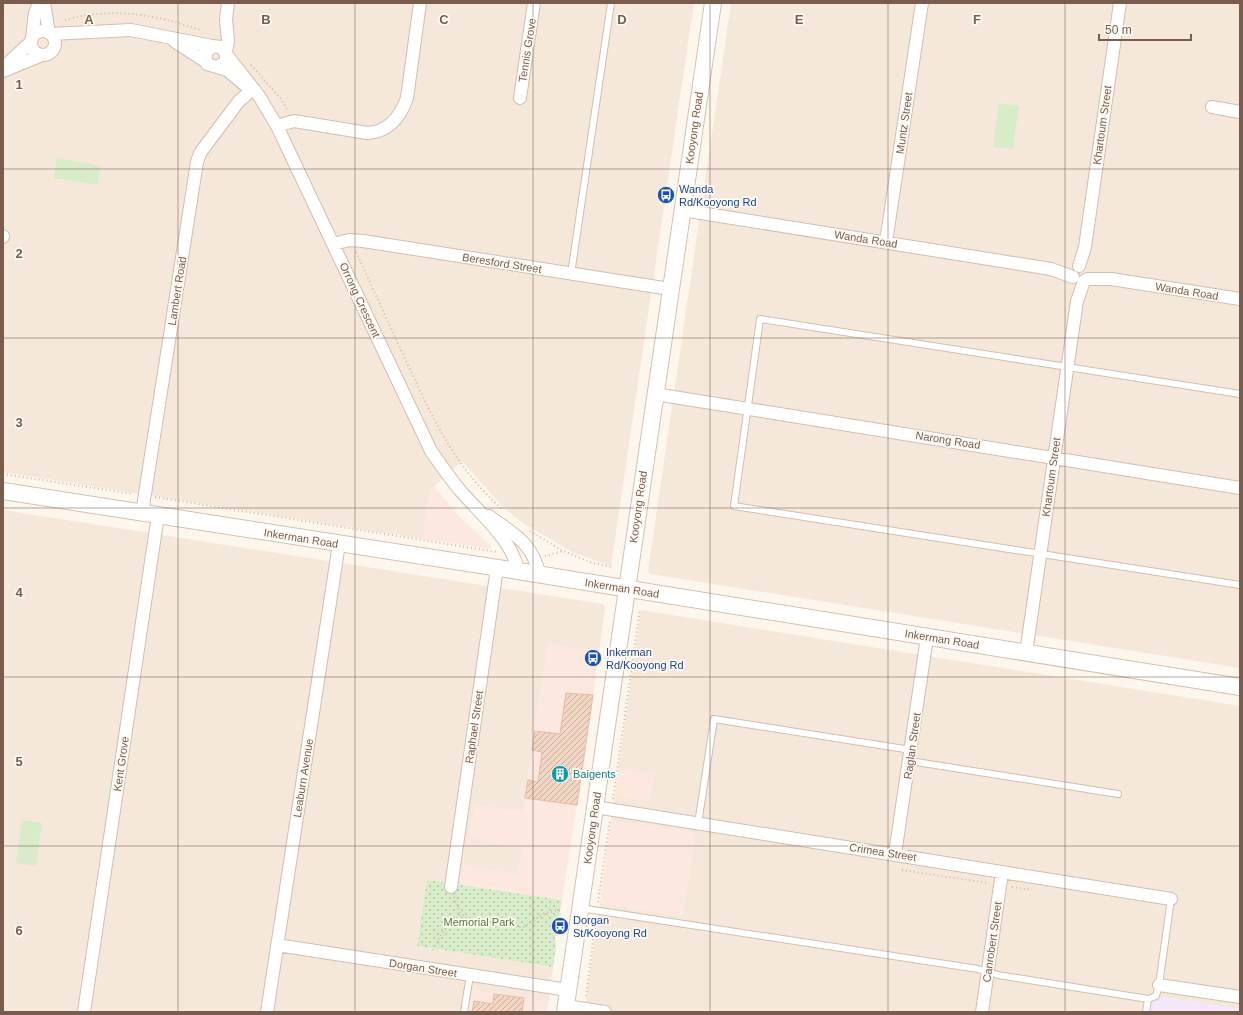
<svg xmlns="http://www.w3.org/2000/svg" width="1243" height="1015" font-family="Arial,sans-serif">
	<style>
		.residential { fill: #f5e8da }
		.commercial { fill: #fde8e0 }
		.education { fill: #f3e8fa }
		.park { fill: url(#park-dots) }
		.garden { fill: #d8ecc9 }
		.building { fill: url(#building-hatch); stroke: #e6bba3 }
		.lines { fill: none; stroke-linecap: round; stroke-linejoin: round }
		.lane-casing { stroke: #d1beb0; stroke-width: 8 }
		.street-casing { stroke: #d1beb0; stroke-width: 14 }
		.secondary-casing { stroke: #d6c0b0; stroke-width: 18 }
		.path { stroke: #d9b8a5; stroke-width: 2; stroke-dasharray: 1 3; stroke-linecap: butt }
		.lane { stroke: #fff; stroke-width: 6 }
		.street { stroke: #fff; stroke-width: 12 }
		.secondary { stroke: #fff; stroke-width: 16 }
		.grid { fill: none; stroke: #7a5c4d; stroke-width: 1; stroke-opacity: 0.55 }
		.labels { text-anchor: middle; stroke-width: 3.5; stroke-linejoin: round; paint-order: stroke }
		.street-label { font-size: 11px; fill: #7a5c4d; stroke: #fffaf3 }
		.transit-label { font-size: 11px; fill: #164399; stroke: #fffaf3; text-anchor: start }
		.culture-label { font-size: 11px; fill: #0d838f; stroke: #fffaf3; text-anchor: start }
		.park-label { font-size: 11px; fill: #537a41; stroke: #fffaf3 }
		.grid-label { font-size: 13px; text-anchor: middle; font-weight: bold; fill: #7a5c4d; stroke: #fffaf3; stroke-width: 3.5; stroke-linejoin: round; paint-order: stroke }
	</style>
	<defs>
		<pattern id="park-dots" width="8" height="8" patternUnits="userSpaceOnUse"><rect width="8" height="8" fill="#d8ecc9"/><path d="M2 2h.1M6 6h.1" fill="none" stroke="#b4c2a5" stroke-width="1.8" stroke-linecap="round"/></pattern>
		<pattern id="building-hatch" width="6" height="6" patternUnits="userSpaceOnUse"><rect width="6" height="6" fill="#f3d5c3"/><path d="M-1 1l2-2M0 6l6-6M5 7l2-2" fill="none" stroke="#cab0a1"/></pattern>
	</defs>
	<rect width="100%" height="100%" fill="#fdf6ec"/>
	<path class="residential" d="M3,3H694L611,566L572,552L523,523L502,506L462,461L430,490L423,539L3,472Z
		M731,3H1240V668L650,574L648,571Z
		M3,510L603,604L605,608L599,653L548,644L523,812L474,805L523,846L518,875L465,866L461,885L427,880L417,946L553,967L548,1006L545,1002L470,990L467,1012H3Z
		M641,610L1240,706V1009L1161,997L1150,1003L1149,1012H584L600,903L682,916L695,833L611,821Z"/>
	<path class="commercial" d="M434,486L457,514L491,546V549L423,539L430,490Z
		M548,644L599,653L579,788L528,780Z
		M619,769L654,774L650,802L615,796Z
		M525,798L577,805L562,900L461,885L464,866L518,874L522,846L469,838L474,805L523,812Z
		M611,821L695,833L682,916L600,903Z
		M470,990L545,1002L548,1006L546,1012H467Z"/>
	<path class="education" d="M1161,997L1240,1009V1012H1149L1150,1003Z"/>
	<path class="park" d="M427,880L562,900L555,938L556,946L553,967L417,946Z"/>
	<path class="garden" d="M999,103L1019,106L1013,149L993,147Z
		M57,158L100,166L97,185L54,178Z
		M22,820L42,823L36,866L16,863Z"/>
	<path class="building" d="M566,693L593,695L577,805L525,798L528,780L538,782L542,752L532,750L535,731L560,734Z
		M494,994L524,998L522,1012H472L474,1001L493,1004Z"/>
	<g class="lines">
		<defs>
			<path id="lane" d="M571,274L611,3
				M1240,394L760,319L734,506L1240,585
				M910,761L1118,794
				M698,824L714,719L911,750
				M580,908L978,969L998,975L1148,999L1156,996L1159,985L1171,899
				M464,1012L470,975
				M1146,1012L1148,999"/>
			<path id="street" d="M44,3L49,33
				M31 43a12 12 0 1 1 24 0a12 12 0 1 1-24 0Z
				M51,34L131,30L212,46
				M32,38L35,13L39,3
				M174,41L205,61
				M226,52L228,41L226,19L228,3
				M226,54L259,96L277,126L431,451C440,464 449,477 459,489C478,512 513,540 518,571
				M5,66L31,42
				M218,67L226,61V54L221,47L212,46L205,54L207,64L227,70L245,85
				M3,71L42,55
				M520,98L534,3
				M1212,107L1240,112
				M277,126L294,121L367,133C388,132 400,118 407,98L420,3
				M682,210L1051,269L1073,277
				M3,237V236
				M886,242L922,3
				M334,244L349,240L363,241L670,289
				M1079,266L1085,247L1120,3
				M1087,279H1111L1240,299
				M655,394L1240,488
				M142,513L197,162L200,153L239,101L253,89
				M489,516C513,534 533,543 539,574
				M1026,653L1077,301L1084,281
				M595,807L1171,899
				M895,854L927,637
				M451,887L497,568
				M277,945L568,990
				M1159,985L1240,997
				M566,1006L605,1012
				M84,1012L158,515
				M267,1012L339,544
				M982,1012L1002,872"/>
			<path id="secondary" d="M3,491L518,571L1240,687
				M565,1012L713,3"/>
		</defs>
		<use href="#lane" class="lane-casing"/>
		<use href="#street" class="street-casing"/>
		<use href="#secondary" class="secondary-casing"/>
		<path class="path" d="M65,20C110,7 156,14 200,30
			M251,65L281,99L288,111
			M356,252C373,289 390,326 407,363C435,422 453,465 503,510
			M3,474L133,494
			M155,497L497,552
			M530,531L563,551
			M545,556L563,551L590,562L612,567
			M613,799L640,609
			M902,870L988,883
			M1012,887L1032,890
			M454,897L461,914
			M598,902L610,821
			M433,950L443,931L461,914L472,922L486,927H523L545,913L563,910
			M586,996L596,920"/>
		<use href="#lane" class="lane"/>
		<use href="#street" class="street"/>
		<use href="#secondary" class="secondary"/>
	</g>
	<path class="grid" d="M178,3V1012M355,3V1012M533,3V1012M710,3V1012M888,3V1012M1065,3V1012M3,169H1240M3,338H1240M3,508H1240M3,677H1240M3,846H1240"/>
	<defs>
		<symbol id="bus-disc" viewBox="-11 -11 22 22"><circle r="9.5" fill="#1a4fb4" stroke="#fffaf3"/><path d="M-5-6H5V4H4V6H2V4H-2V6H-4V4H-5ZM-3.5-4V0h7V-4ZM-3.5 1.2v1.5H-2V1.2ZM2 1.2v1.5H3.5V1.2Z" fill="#fff"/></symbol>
		<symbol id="building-disc" viewBox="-11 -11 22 22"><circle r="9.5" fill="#0f9aa8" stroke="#fffaf3"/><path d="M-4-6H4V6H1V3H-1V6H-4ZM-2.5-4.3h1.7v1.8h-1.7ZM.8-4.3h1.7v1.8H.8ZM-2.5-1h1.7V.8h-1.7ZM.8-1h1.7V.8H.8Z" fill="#fff"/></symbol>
	</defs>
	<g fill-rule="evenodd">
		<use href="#bus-disc" x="656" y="185" width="20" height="20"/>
		<use href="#bus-disc" x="583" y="648" width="20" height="20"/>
		<use href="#building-disc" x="550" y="764" width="20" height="20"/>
		<use href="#bus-disc" x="550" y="916" width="20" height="20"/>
	</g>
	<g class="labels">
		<g class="street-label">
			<text transform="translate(527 50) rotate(-81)" y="4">Tennis Grove</text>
			<text transform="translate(904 123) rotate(-82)" y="4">Muntz Street</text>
			<text transform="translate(1102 125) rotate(-82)" y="4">Khartoum Street</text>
			<text transform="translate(694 128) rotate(-82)" y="4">Kooyong Road</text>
			<text transform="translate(866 239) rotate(9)" y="4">Wanda Road</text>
			<text transform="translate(502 263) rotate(9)" y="4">Beresford Street</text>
			<text transform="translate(177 291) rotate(-81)" y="4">Lambert Road</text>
			<text transform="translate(1187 291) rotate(9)" y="4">Wanda Road</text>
			<text transform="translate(360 300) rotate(65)" y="4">Orrong Crescent</text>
			<text transform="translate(948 440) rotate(9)" y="4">Narong Road</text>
			<text transform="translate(1051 477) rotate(-82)" y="4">Khartoum Street</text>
			<text transform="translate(638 507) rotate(-82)" y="4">Kooyong Road</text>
			<text transform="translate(301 538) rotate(9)" y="4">Inkerman Road</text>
			<text transform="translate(622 588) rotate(9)" y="4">Inkerman Road</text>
			<text transform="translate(942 639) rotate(9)" y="4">Inkerman Road</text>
			<text transform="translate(474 727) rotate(-82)" y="4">Raphael Street</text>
			<text transform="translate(912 746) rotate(-82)" y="4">Raglan Street</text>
			<text transform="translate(121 764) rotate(-82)" y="4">Kent Grove</text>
			<text transform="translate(303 778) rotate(-81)" y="4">Leaburn Avenue</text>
			<text transform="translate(592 828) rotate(-82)" y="4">Kooyong Road</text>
			<text transform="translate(883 852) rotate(9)" y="4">Crimea Street</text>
			<text transform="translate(992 942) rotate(-82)" y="4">Canrobert Street</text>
			<text transform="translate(423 968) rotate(9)" y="4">Dorgan Street</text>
		</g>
		<g class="transit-label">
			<text x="679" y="193">Wanda<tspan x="679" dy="13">Rd/Kooyong Rd</tspan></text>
			<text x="606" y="656">Inkerman<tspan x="606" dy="13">Rd/Kooyong Rd</tspan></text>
			<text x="573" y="924">Dorgan<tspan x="573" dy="13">St/Kooyong Rd</tspan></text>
		</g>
		<g class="culture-label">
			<text x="573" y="778">Baigents</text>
		</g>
		<g class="park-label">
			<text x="479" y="926">Memorial Park</text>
		</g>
	</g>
	<g class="grid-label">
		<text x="89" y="24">A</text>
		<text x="266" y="24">B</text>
		<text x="444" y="24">C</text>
		<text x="622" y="24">D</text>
		<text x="799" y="24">E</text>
		<text x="977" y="24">F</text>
		<text x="19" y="89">1</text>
		<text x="19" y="258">2</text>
		<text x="19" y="427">3</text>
		<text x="19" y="597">4</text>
		<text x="19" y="766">5</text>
		<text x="19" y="935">6</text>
	</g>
	<rect width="1243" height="1015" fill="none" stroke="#7a5c4d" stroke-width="8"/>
	<path d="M1099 34v6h92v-6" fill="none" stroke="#7a5c4d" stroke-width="2"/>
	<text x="1105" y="34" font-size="12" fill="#7a5c4d" stroke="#fffaf3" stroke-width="3" paint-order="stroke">50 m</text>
</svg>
